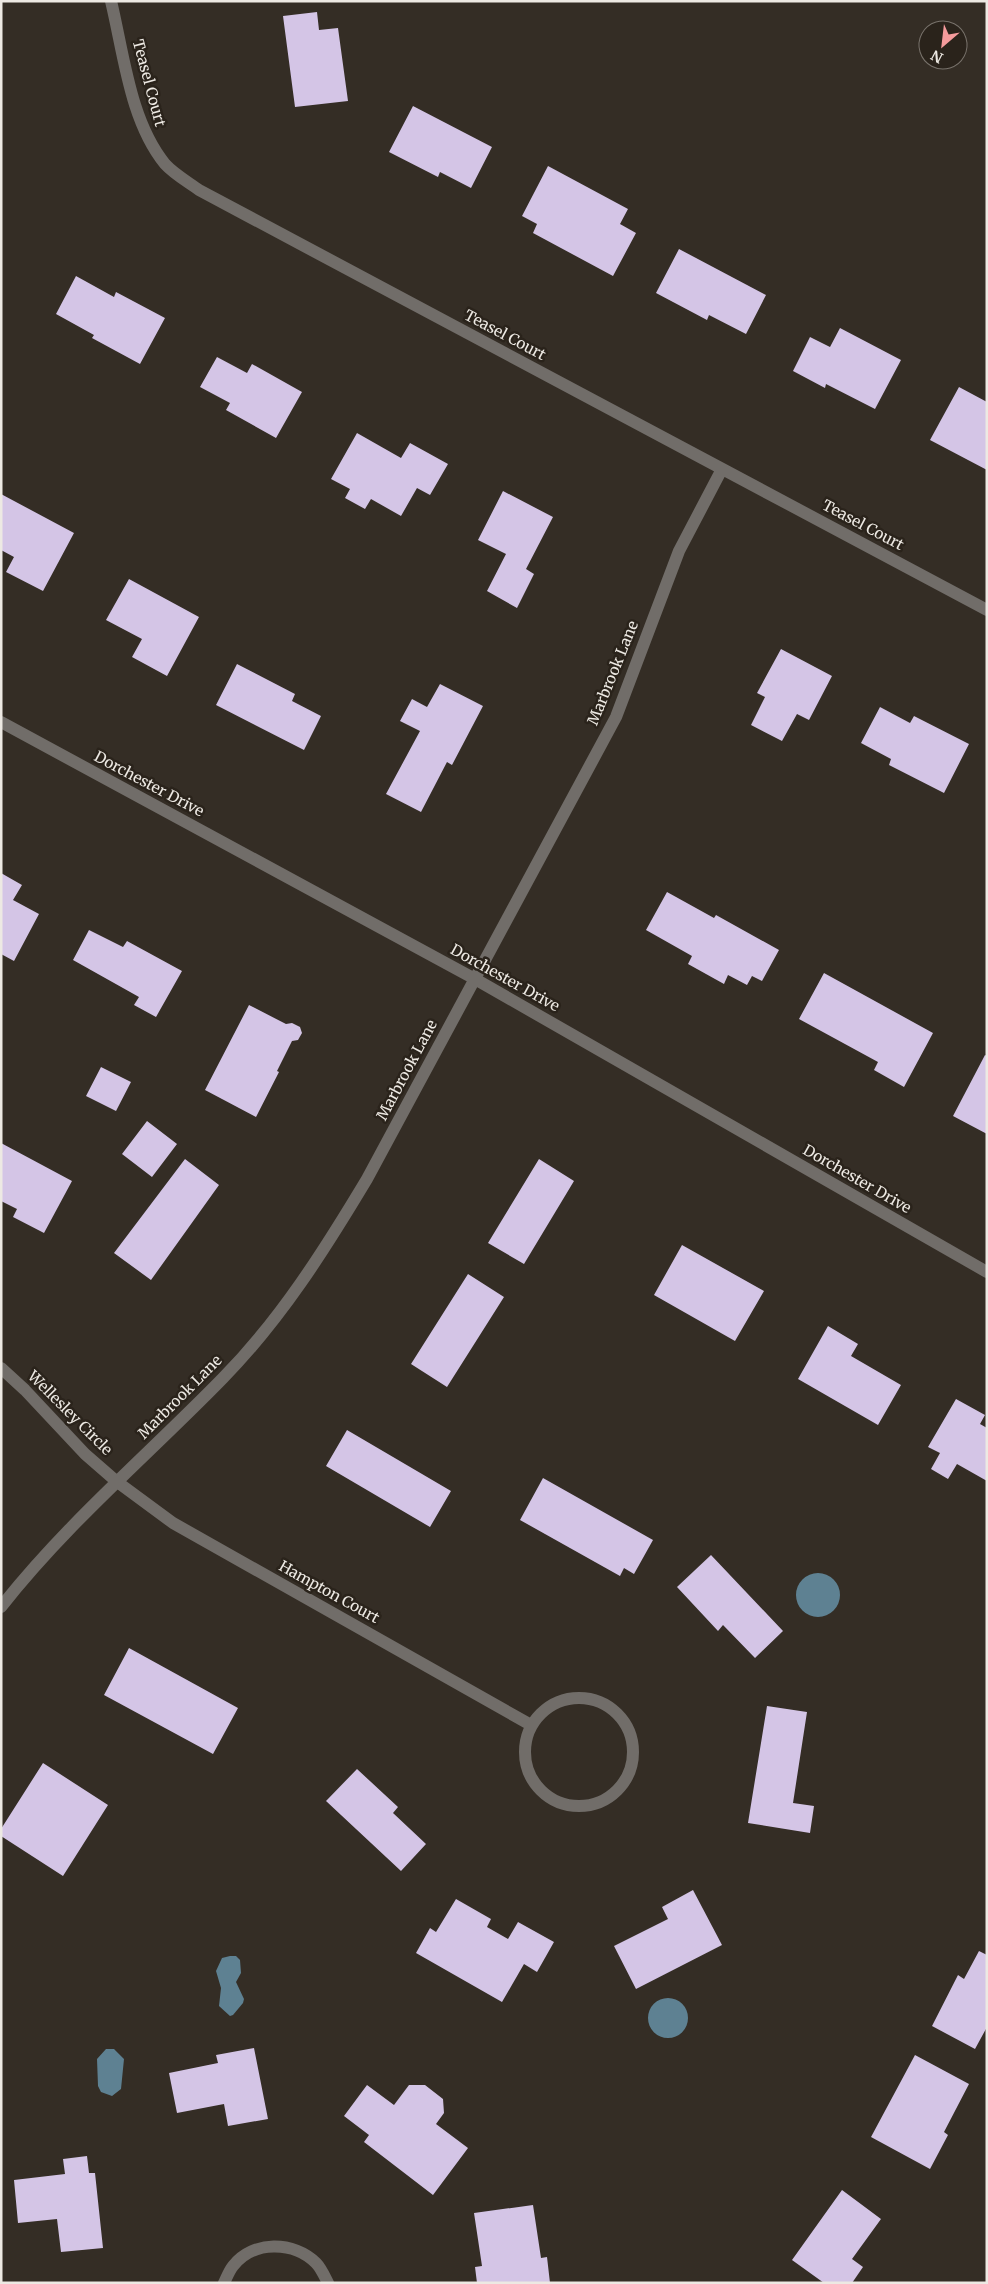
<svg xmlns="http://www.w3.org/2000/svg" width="988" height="2284" font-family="Merriweather,serif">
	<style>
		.water { fill: #5e8192 }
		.building { fill: #d4c5e6 }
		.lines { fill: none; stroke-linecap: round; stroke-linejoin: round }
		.minor { stroke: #716d69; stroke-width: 12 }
		.labels { text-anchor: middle; stroke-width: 5; stroke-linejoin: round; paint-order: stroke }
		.street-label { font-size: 15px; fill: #ede9e3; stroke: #2a231b }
	</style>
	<rect width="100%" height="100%" fill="#342d25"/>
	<path class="water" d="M796 1595a22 22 0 1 1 44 0a22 22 0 1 1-44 0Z
		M230,1956H236L240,1960L241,1973L236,1982L244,1999L243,2003L233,2015L230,2016L219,2006L221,1988L216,1971L222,1958Z
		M648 2018a20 20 0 1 1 40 0a20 20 0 1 1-40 0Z
		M106,2049H114L124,2059L121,2089L112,2096L101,2092L98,2086L97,2059Z"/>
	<path class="building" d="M317,12L319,30L338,28L348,101L295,107L283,16Z
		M413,106L492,147L471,188L440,172L438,177L389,152Z
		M548,166L628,209L620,224L636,233L613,276L533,233L537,224L522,216Z
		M679,249L766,295L746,334L709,315L707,320L656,293Z
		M76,276L114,297L116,292L165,318L140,364L92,338L94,335L56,314Z
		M840,328L901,360L875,409L826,384L825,388L793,371L810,337L830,347Z
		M217,357L247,373L252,364L302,392L276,438L226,410L230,403L200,387Z
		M959,387L987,402V470L930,440Z
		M357,433L401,458L410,443L448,464L430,495L417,488L401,516L371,499L365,509L345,498L350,489L331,479Z
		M503,491L553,517L526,569L534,574L517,608L487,591L506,554L478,540Z
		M1,494L74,533L43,591L6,572L14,557L1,550Z
		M129,579L199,617L167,676L132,657L142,639L106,620Z
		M781,649L832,676L809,720L797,714L782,741L751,725L765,697L757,693Z
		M237,664L295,694L292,701L321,716L304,750L216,705Z
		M440,684L483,706L452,765L447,762L421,812L386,794L420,731L400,721L412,699L427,707Z
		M880,707L910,723L914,716L969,744L944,793L889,765L891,759L861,743Z
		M1,873L22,885L13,900L39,914L14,961L1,954Z
		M667,892L714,918L716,915L779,950L762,981L752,976L747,985L728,975L724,984L688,964L692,956L646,930Z
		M89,930L123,947L127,941L182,971L156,1017L134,1005L139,997L73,960Z
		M824,973L933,1033L904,1087L874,1070L878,1062L799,1019Z
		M249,1005L286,1024L292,1023L300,1027L302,1033L298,1040L292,1041L277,1071L279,1072L256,1117L205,1090Z
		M985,1055L987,1056V1134L953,1116Z
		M101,1067L131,1082L116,1111L86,1096Z
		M147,1121L177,1144L152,1177L122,1154Z
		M1,1143L72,1181L44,1233L13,1217L17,1209L1,1201Z
		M185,1159L219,1185L151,1280L114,1253Z
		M539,1159L574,1181L524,1264L488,1243Z
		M682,1245L764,1291L735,1341L654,1295Z
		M468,1274L504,1297L447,1387L411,1364Z
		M828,1326L858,1344L851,1356L901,1385L878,1425L798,1379Z
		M956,1399L985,1415L980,1424L987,1428V1481L957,1464L948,1479L931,1469L940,1453L928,1447Z
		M347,1430L451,1491L430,1527L326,1466Z
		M543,1478L653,1540L634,1574L624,1568L620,1576L520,1520Z
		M711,1555L783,1631L755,1658L723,1625L718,1631L677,1587Z
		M129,1648L238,1708L213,1754L104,1695Z
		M767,1706L807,1712L793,1803L814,1806L810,1833L748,1823Z
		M43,1763L108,1805L63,1876L1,1836V1829Z
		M357,1769L398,1807L393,1813L426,1844L401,1871L326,1801Z
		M693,1890L722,1945L636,1989L614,1946L668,1919L662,1907Z
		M456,1899L491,1919L487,1927L508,1939L518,1922L554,1942L537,1972L524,1964L502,2002L416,1953L430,1928L436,1932Z
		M979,1951L987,1955V2027L975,2049L932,2026L958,1975L964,1979Z
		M254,2048L268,2119L228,2126L224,2104L177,2113L169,2073L218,2063L216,2055Z
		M915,2055L969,2084L944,2132L948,2135L930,2169L871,2137Z
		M367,2085L394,2105L409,2085H425L443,2099L444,2113L436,2124L468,2148L433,2195L364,2142L369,2135L344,2116Z
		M87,2156L89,2173H95L103,2248L61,2252L57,2219L18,2223L14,2180L65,2174L63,2159Z
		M842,2190L881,2219L852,2259L863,2267L852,2283H824L792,2260Z
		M533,2205L541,2258L547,2257L550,2283H477L475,2267L482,2266L474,2213Z"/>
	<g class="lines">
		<path class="minor" d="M111,1C124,55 130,121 165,164C174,174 188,182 199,190L987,610
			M1,722L475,979L987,1272
			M1,1368L25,1390L85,1454L116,1481L173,1523L531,1725
			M1,1607C67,1523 149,1454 223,1378C281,1319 325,1249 367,1179L616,717L679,551L722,469
			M525 1752a54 54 0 1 1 108 0a54 54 0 1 1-108 0Z
			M224,2283C227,2277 229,2271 233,2266C253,2240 294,2241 316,2263C321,2268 325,2277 328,2283"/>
	</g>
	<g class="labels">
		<g class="street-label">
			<text transform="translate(149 83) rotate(75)" y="5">Teasel Court</text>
			<text transform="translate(505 335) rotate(28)" y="5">Teasel Court</text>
			<text transform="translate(863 525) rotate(28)" y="5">Teasel Court</text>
			<text transform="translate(613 673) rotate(-68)" y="5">Marbrook Lane</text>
			<text transform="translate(149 784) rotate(28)" y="5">Dorchester Drive</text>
			<text transform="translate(505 978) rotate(29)" y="5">Dorchester Drive</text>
			<text transform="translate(407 1070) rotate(-62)" y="5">Marbrook Lane</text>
			<text transform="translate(857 1179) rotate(30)" y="5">Dorchester Drive</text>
			<text transform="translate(180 1397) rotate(-45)" y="5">Marbrook Lane</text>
			<text transform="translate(70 1413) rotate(45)" y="5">Wellesley Circle</text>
			<text transform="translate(329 1592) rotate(29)" y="5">Hampton Court</text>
		</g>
	</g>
	<rect width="988" height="2284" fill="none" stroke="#ede9e3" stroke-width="5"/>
	<g transform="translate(943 45) rotate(208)"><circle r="24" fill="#2a231b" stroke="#78726b"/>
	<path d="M0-4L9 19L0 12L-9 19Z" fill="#f59b9c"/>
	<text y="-8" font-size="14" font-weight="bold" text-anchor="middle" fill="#ede9e3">N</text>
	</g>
</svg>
